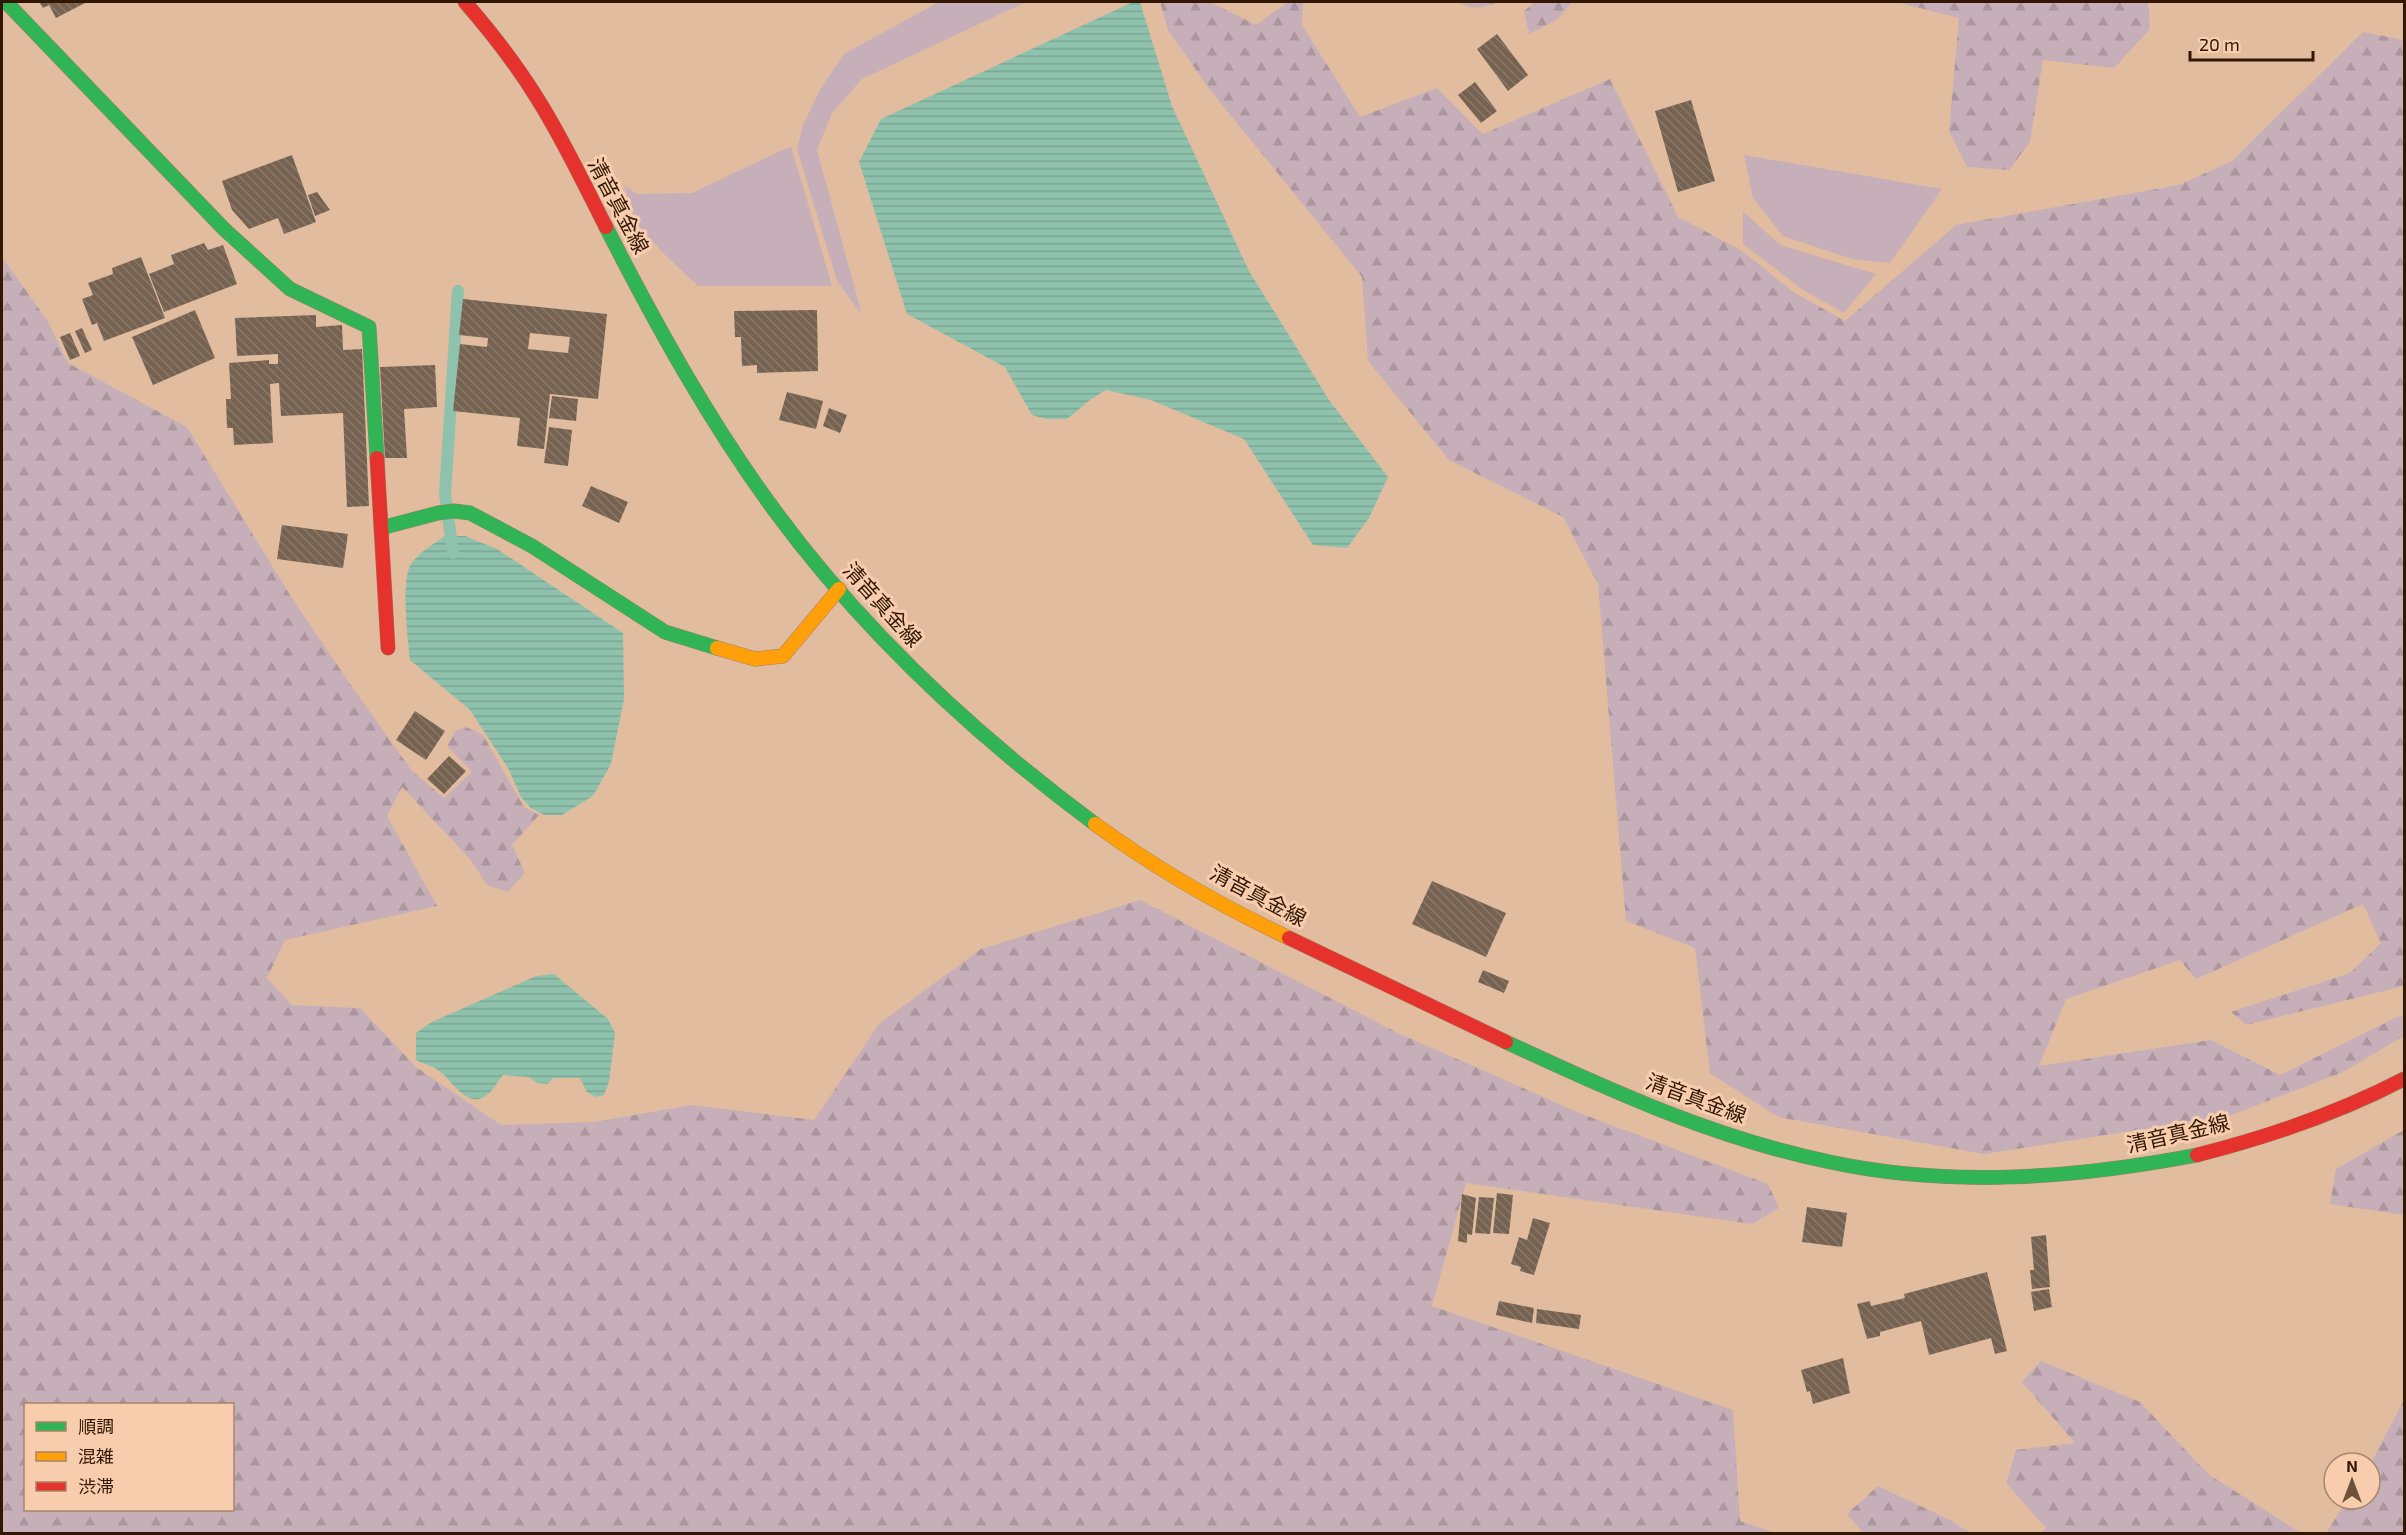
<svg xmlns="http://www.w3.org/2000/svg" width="2406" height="1535" font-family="'Exo 2','Noto Sans JP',sans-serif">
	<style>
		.green { fill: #c7afba }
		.forest { fill: url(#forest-firs); fill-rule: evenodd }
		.water { fill: url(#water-rules) }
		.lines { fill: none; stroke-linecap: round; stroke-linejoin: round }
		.stream { stroke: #8ec2ad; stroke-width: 12 }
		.building { fill: url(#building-back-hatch); fill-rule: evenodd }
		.fast-casing { stroke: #9c8067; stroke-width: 15 }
		.slow-casing { stroke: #9c8067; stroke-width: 15 }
		.jam-casing { stroke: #9c8067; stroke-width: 15 }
		.fast { stroke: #30b455; stroke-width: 14 }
		.slow { stroke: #ff9f0a; stroke-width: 14 }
		.jam { stroke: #e5322d; stroke-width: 14 }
		.labels { text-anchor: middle; stroke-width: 6; stroke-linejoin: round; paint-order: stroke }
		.street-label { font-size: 21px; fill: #321803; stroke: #f7cdad }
	</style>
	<defs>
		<pattern id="forest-firs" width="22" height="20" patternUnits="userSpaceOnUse" patternTransform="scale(1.5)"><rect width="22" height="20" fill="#c7afba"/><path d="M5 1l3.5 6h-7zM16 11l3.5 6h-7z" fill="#ab969e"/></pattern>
		<pattern id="water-rules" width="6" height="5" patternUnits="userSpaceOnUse" patternTransform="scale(1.5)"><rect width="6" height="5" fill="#8ec2ad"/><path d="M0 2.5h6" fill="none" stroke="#7ba693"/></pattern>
		<pattern id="building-back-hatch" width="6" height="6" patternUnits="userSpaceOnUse" patternTransform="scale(1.5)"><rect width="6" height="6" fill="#766251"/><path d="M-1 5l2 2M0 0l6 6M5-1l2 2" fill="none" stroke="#89786a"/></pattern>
	</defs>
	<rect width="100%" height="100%" fill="#e1bc9f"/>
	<path class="green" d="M939,2H1026L862,79L832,113L817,150L862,315L837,281L797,149L803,125L821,88L844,54Z
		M791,146L832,286H698L661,251L636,223L624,185L637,194L692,193Z
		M1744,155L1942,189L1890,263L1852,259L1783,236L1753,198Z
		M1743,211L1780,245L1876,274L1844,313L1803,290L1743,244Z"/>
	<path class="forest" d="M1160,2H1210L1256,25L1285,4L1284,2H1303L1302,25L1360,117L1437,88L1483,134L1610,79L1678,217L1741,250L1795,293L1845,321L1956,225L2179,185L2232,161L2363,32L2404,40V986L2246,1025L2231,1012L2350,973L2381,943L2363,904L2196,979L2180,960L2066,999L2039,1066L2211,1040L2280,1075L2397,1017L2404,1016V1036L2341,1073L2229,1116L1984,1154L1778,1117L1710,1073L1695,948L1626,921L1598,584L1563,517L1449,460L1368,361L1362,277L1210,90L1168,30Z
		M1459,2H1499C1486,7 1472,11 1459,2Z
		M1535,2H1572L1558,19L1529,34L1524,11Z
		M1896,2H2148L2150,29L2114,68L2043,60L2030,142L2009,170L1967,167L1949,131L1959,18Z
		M2,257L47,320L68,363L187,427L293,600L355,691L412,771L444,798L472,772L447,746L455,731L466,727L483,735L524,807L539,815L512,845L525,873L508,892L487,885L470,859L402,787L387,816L437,906L285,940L267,978L292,1005L360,1008L416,1067L501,1125L594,1122L692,1105L814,1120L879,1024L981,949L1140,900L1398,1033L1582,1114L1768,1184L1779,1208L1752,1224L1466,1183L1432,1306L1733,1410L1740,1521L1775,1533H2ZM26,1404H232V1510H26Z
		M2404,1130V1215L2330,1204L2336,1169Z
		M2041,1361L2140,1402L2208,1474L2301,1533H2040L2046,1528L2006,1483L2016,1450L2075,1443L2022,1382Z
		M2404,1400V1533H2326L2348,1499H2370V1465Z
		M1878,1486L1950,1520L1970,1533H1863L1847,1514Z"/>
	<path class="water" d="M1133,2H1140L1172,106L1249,271L1329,400L1388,477L1369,518L1347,548L1313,545L1244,439L1151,400L1106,390L1090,400L1067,419H1046L1032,415L1005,367L907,314L859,162L881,119Z
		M445,536H465L497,549L623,633L624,699L611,764L593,796L562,815H544L531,808L521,797L508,768L470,710L410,660C408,639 401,583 410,566C416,554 434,544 445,536Z
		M554,974L608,1019L615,1033L609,1082L604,1095L596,1097L587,1092L580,1078H553L547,1084L537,1083L529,1077L503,1075C498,1081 494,1089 488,1094C470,1111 453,1083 442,1073C436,1067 424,1064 416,1060V1033L432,1022L536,976Z"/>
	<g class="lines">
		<path class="stream" d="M453,553L445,494L458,291"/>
	</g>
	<path class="building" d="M39,2H84L85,3L56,18L49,5L43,8Z
		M1497,34L1528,75L1508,91L1477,49Z
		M1475,82L1497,111L1481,123L1458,95Z
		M1691,100L1715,181L1678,192L1655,111Z
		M292,155L316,222L284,234L278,218L249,229L232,210L222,181Z
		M317,192L330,210L315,216L308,195Z
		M204,243L208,250L223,245L237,284L164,312L149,274L174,264L171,255Z
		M141,257L165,318L104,341L97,323L92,325L82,299L93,295L88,283L113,274L112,268Z
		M463,299L607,314L598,399L550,394L544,449L517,446L520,418L453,411L460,344L487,347L488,338L459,335ZM530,333L570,337L568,353L528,349Z
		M195,310L215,358L153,385L132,337Z
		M817,310L818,371L757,373V365L742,366L741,337H735L734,311Z
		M316,315V327L342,325L343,350L362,349L369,506L347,507L343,413L281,416L279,383L270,384L273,443L234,445L233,428H227L226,399H231L229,363L269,360V364H278V354L237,356L235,318Z
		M82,328L92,350L85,353L75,331Z
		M70,333L80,356L70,360L60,337Z
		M435,365L437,407L404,409L407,458H385L380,367Z
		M787,392L823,401L816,429L779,420Z
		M552,396L578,399L576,421L549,418Z
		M829,408L847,415L840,433L823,426Z
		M549,427L572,430L568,466L544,463Z
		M591,486L628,502L619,523L582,506Z
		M282,525L348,534L343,568L277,559Z
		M415,711L445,731L426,760L396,740Z
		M449,756L466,771L444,794L427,779Z
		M1432,881L1506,913L1486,957L1412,924Z
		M1483,970L1509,981L1504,993L1478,982Z
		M1497,1193L1513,1195L1509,1234L1493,1233Z
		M1462,1194L1476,1198L1472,1235L1467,1234V1243L1458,1241Z
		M1479,1197L1494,1198L1490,1234L1475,1233Z
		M1807,1207L1847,1213L1842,1247L1802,1242Z
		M1533,1218L1550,1223L1534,1275L1520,1271L1521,1267L1511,1264L1519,1237L1527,1240Z
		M2046,1235L2050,1287L2032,1289L2030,1270H2034L2031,1237Z
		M1987,1272L2007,1351L1995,1354L1991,1338L1929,1355L1921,1321L1880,1332V1336L1867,1339L1857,1304L1870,1301L1871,1306L1905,1298L1904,1294Z
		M2049,1289L2052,1307L2034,1311L2031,1292Z
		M1499,1301L1534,1308L1532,1323L1496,1315Z
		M1537,1309L1581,1315L1579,1329L1536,1323Z
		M1843,1358L1850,1393L1813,1404L1810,1391L1807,1392L1801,1370Z"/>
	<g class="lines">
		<defs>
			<path id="fast" d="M6,2L224,229L290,289L369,327L377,458
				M606,227C656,325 710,423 775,511C864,632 975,735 1095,824
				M381,528L438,513L454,511L470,513L532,546L665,632L717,648
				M1506,1042C1611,1091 1717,1139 1830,1162C1951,1188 2077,1178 2197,1155"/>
			<path id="slow" d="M717,648L755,659L783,656L839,589
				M1095,824C1155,868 1221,906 1289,938"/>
			<path id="jam" d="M465,2C491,32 516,64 537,98C563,139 584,184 606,227
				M377,458L388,648
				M1289,938L1506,1042
				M2197,1155C2268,1137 2339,1113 2404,1079"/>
		</defs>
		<use href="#fast" class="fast-casing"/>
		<use href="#slow" class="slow-casing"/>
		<use href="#jam" class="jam-casing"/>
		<use href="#fast" class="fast"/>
		<use href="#slow" class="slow"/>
		<use href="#jam" class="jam"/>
	</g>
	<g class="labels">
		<g class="street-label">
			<text transform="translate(618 206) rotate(62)" y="7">清音真金線</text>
			<text transform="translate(882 605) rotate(48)" y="7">清音真金線</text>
			<text transform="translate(1258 896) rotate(28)" y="7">清音真金線</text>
			<text transform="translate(1696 1099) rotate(20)" y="7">清音真金線</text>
			<text transform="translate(2178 1134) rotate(-13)" y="7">清音真金線</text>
		</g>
	</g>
	<rect width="2406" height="1535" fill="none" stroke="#321803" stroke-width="6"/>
	<rect x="24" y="1403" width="210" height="108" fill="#f7cdad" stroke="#a88569" stroke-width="1.5"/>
	<rect x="36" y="1422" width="30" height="9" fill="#30b455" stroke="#a88569" stroke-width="1.5"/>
	<text x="78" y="1433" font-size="18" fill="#321803">順調</text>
	<rect x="36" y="1452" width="30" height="9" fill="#ff9f0a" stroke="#a88569" stroke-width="1.5"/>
	<text x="78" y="1463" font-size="18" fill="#321803">混雑</text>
	<rect x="36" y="1482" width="30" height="9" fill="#e5322d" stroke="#a88569" stroke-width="1.5"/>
	<text x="78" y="1493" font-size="18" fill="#321803">渋滞</text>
	<g transform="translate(2352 1481)"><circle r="28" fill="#f7cdad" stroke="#a88569" stroke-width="1.5"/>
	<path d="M0-4.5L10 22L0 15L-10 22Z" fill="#6f513a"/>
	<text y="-9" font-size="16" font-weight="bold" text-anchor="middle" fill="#321803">N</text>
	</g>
	<path d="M2190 51v9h123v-9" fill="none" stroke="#321803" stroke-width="3"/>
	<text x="2199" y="51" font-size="18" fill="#321803" stroke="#f7cdad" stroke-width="4.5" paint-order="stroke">20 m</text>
</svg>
